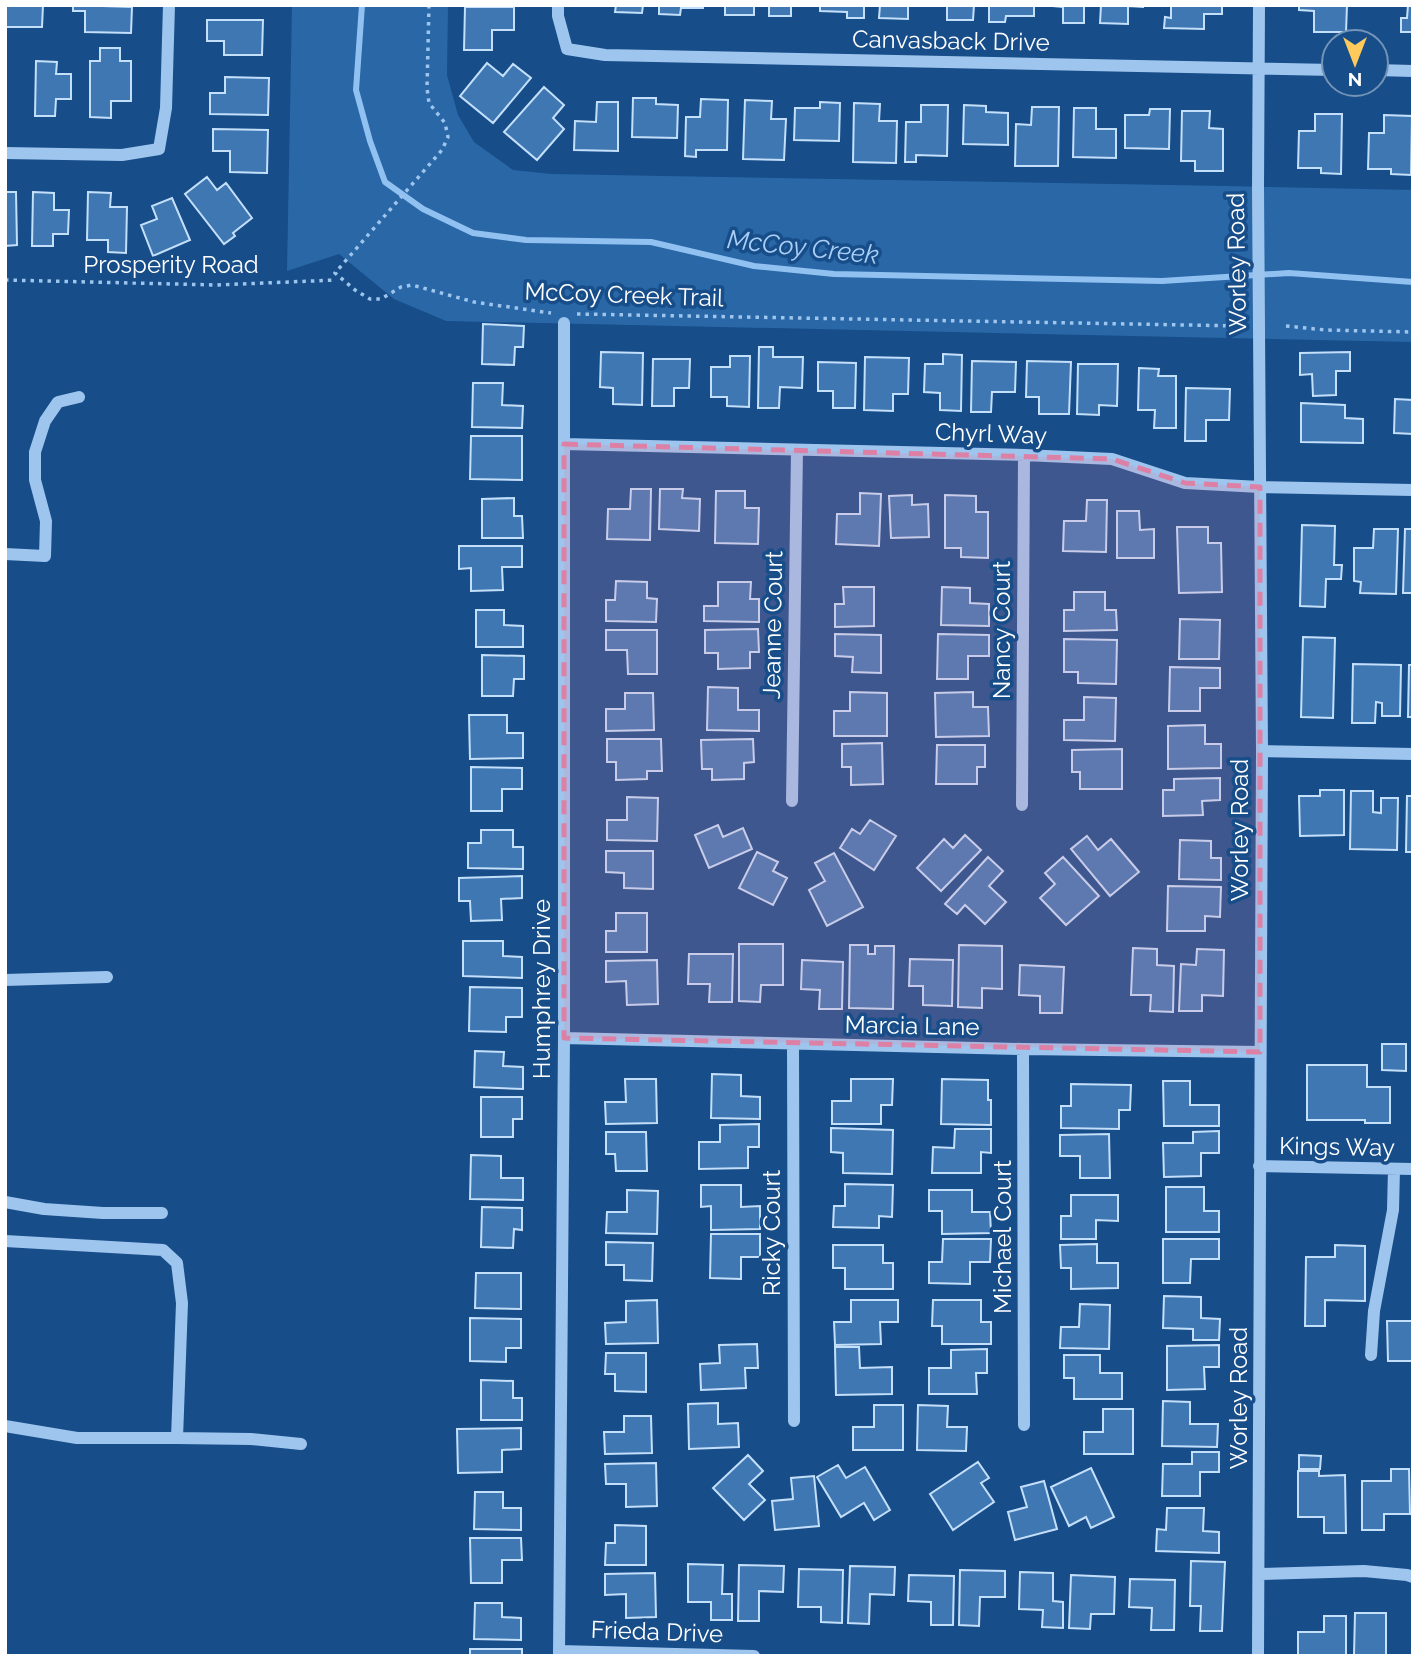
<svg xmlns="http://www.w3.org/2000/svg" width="1418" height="1661" font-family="Raleway,sans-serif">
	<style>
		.green { fill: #2967a7 }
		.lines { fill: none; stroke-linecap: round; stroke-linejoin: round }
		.stream { stroke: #91c1f1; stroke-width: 6 }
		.building { fill: #3f77b2; stroke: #c4dffa; stroke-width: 2 }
		.path { stroke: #9ec5ee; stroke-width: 3.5; stroke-dasharray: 3.5 5; stroke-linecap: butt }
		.minor { stroke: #9ec5ee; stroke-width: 12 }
		.marked { fill: #dd80a5; fill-opacity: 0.2; stroke: #dd80a5; stroke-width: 5; stroke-dasharray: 14 9; stroke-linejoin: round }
		.labels { text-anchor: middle; stroke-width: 7; stroke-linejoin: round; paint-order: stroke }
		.street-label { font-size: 24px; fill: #fff; stroke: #174d89 }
		.water-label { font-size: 26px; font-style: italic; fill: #aacff6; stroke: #174d89 }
	</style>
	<rect width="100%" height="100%" fill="#174d89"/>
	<path class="green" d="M292,5H448L447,75L458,115L474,142L513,170L551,174L1226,186L1413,190V342L446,321L394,299L339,254L287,271Z"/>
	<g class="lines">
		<path class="stream" d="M362,5L356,90L370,141L385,182L423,209L473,233L526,240L651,242L754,266L834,274L1162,281L1289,273L1413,282"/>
	</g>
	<path class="building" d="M5,5H43L42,27H5Z
		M73,5L132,7L131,33L85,32V11H73Z
		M616,5H643L642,13L615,12Z
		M659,5H703V8H681L680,15L659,14Z
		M725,5H754V15H725Z
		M769,5H791V16H769Z
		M820,5H864V18H847V12L820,11Z
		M880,5H908V19L879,18Z
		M947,5H974L973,20H947Z
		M989,5H1034V16H1006L1005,22H989Z
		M1042,5H1084V23H1063V7Z
		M1101,5H1143V7L1128,6V24L1100,23Z
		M1171,5H1222V14H1204V29L1164,28L1165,17L1171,18Z
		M1299,5H1347L1346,32H1314V11L1299,10Z
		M1408,5H1413V32H1401V18H1407Z
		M465,7H514V30H492V50H464Z
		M207,20H263L262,55H224V41H207Z
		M100,48H120V61H131V101H111V118L90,117V61H100Z
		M36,61L57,62L56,74H71V99H56L55,116H35Z
		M487,63L503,76L513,64L531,78L493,123L460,96Z
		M225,77L269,78L268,115L210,114V93H225Z
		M544,87L564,105L553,118L564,129L537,160L504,132Z
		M633,98H656V104L678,105L677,138L632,137Z
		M701,99L728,100L727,150H696V157L685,156L686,117H700Z
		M745,100L772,101L771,119H786L784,160L743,159Z
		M597,102H618V151L574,150L575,121L596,122Z
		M820,102L840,103L839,141L794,140L795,108H820Z
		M854,103L880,104L879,121H897L896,163L853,162Z
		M921,105H948L947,156L916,155V162H905L906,122H921Z
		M964,105L986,106V112L1008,113V145L963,144Z
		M1032,107H1059L1058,166H1015L1016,124L1031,125Z
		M1074,108H1096V129H1116V158L1073,157Z
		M1150,109H1170L1169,149L1125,148V115H1149Z
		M1182,111H1210L1209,128L1223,129V171H1195V161H1181Z
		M1315,114H1342L1341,174L1321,173V168H1298L1299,131H1315Z
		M1384,115L1412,116L1411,175L1391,174V169H1368L1369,133H1384Z
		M213,129L268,130L267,173L230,172V151H213Z
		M207,177L217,190L226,183L252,218L233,233L235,236L224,244L185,194Z
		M5,192H16L17,245L5,246Z
		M33,192L54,193V210H69L68,234H53V246H32Z
		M88,192L111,193L110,207H127L126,253L108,252V240H87Z
		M172,198L190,240L153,256L141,225L157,219L152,206Z
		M483,324L524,326L523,347H515L514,365L482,364Z
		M759,347H773V357H803L802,388L780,387L779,408H758Z
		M601,352L643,353L642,405L613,404V388L600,387Z
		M1350,352V371H1336V395L1313,396L1312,374L1300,375V353Z
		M943,354L962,355L961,411L940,410V393L924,392L925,364H943Z
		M730,356H750L749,407L727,406V397H711V367H730Z
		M865,357L909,358L908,394H893V411L864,410Z
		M653,359H690L689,388H674V406H652Z
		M972,361L1016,362L1015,392H992L991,412H971Z
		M1027,361L1071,362L1069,414H1039V397H1026Z
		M818,362L856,363L855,408H833V391H818Z
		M1078,364H1118L1117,406L1099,405V415L1077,414Z
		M1139,368L1159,369L1158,376H1176V428H1154L1155,410H1138Z
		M473,383H503L502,405L523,406L522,428L472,427Z
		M1186,388L1230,389L1229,420H1206V441H1185Z
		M1395,399L1413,400V434L1394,433Z
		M1301,403L1345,405V418L1363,419V443L1301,442Z
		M471,436H522V480L470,479Z
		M631,489H651L650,540L607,539L608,509H630Z
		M660,489H683L682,498L700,499L699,531L659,529Z
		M716,491H745V508H759L758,544L715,543Z
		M860,493L881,494L879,546L836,544L837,514H860Z
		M912,495V505L928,504L929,537L891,538L889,496Z
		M945,495L976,496V512H988V558L961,557V548H945Z
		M514,498V516H522L523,538H482V499Z
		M1087,500H1107L1106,552L1063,551L1064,521H1086Z
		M1117,511H1139L1140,530L1154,529V558H1117Z
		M1302,525L1335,526L1334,565H1342L1341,579H1326L1325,607L1300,606Z
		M1177,527H1208V543H1221L1222,592L1179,593Z
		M1374,529H1398L1396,594L1360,593L1361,582L1354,581V548H1373Z
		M1405,529H1413V593H1403Z
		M459,546H522V567H502L503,590L471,591V568L459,569Z
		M616,581L647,582V598L657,599L656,622L606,621V600H615Z
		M718,582H751L750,599H759V622L704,621V606H718Z
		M843,587H874V626L835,627V604H844Z
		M942,587L970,588V603L989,604V626L941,625Z
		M1074,592H1105V610H1116L1117,630L1064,631V610H1074Z
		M476,610H504V625L523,626V647H476Z
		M1180,619L1220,620L1219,659H1179Z
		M758,629L759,652H750V668L718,669V653H705V630Z
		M606,630H657V674H628L627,650H606Z
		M835,634L881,635V673L852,672L853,657L835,656Z
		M938,634L989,635V656H968V679H937Z
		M1303,637L1335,638L1333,718L1301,717Z
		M1064,639L1117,640L1116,684L1078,683V672H1064Z
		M482,655L524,656V679H514L513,696H482Z
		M1353,664L1401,665L1400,716H1382V703L1376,702L1375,723H1352Z
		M1409,665H1413V717H1408Z
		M1170,667L1220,668V688H1200V711H1169Z
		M708,687L738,688V710H759V731L707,730Z
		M850,692L887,693V736H834V711H850Z
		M973,692V707H988L989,736L936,737L935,693Z
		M625,693H653L654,730L606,731V709H625Z
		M1084,697L1116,698L1115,741L1064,740V720H1084Z
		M469,715H507V733H523V758L470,759Z
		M1205,725V744H1221V768L1168,769V726Z
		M607,739H661L662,771H647V779L616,780V762H607Z
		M753,739L754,762L744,763V779L712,780V769H702L701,740Z
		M882,743L883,784L851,785V767H842V744Z
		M937,745H985V767H977V784H936Z
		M1122,749V789H1080V772H1072V750Z
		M471,767L522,768V789H502V811H471Z
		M1220,778V800L1202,801L1203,815L1163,816V790H1174V779Z
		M1320,790H1344V835L1300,836L1299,796H1320Z
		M1351,791H1373V812L1381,813V798H1398L1397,850L1350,849Z
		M1407,796H1413V852H1406Z
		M627,797L658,798L657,841L607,840V820H627Z
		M870,820L896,836L874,870L840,848L852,829L860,834Z
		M718,825L723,837L743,828L752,849L709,868L695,835Z
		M481,830H513V847H523V869L468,868V843H481Z
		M965,835L981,850L941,891L917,868L944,839L953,848Z
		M1087,836L1098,850L1111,839L1139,872L1110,896L1071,849Z
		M1180,840L1211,841V858H1221V880L1179,879Z
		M606,851H653V889L624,888V873L606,872Z
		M757,852L778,862L773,871L787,878L773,905L739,888Z
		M834,853L863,907L827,926L809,890L825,881L815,863Z
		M988,857L1003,871L989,886L1006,902L985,924L965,905L957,914L945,904Z
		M1063,857L1099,896L1066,925L1040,898L1055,884L1045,873Z
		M522,876V898L501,899L502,920L471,921L470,901H459V878Z
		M1168,886L1221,887L1220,917L1205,916V931H1167Z
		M616,913H647V952H606V931H616Z
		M463,941H503V956L522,957V978L463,976Z
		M739,944H783V985H761L760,1002L739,1001Z
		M850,945H868V954H875V946H894L893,1009L849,1008Z
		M959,945L1002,946V989L982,988V1008L958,1007Z
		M1133,948L1157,949V965L1174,966L1173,1012L1150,1011L1151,995H1131Z
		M1197,949L1224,950L1223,996L1202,995V1011H1179L1181,964L1196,965Z
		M689,954H733L732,1002H709L710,984H688Z
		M910,959L953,960L952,1006L923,1005V986H909Z
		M657,960L658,1004L627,1005L626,981L606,982V961Z
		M802,960L843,962L842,1009H819L820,990L801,989Z
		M1020,965L1064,967L1062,1013H1040V996L1019,995Z
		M470,987L522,988V1017H506V1032L469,1031Z
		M1382,1044H1406V1071L1382,1070Z
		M475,1051L504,1052L503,1066L523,1067V1089L474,1087Z
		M1307,1065H1367V1087H1390V1123H1365V1120H1307Z
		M712,1074L741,1075V1096L760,1097V1119L711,1118Z
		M625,1079H656L657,1123L606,1124L605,1102H626Z
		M851,1079H893L892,1105H881V1124H832V1101H851Z
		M942,1079L988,1080V1100H991V1125L941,1124Z
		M1163,1081H1190V1105H1219V1126H1164Z
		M1071,1084L1131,1085L1130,1110H1119V1129L1061,1128V1106H1071Z
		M481,1097H522V1119H513V1137H481Z
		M759,1124V1147H748V1168L699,1169V1142H720V1125Z
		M831,1128L893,1130L892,1174L843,1173V1153L831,1152Z
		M955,1129H991V1153L981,1152V1173H932L933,1147L954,1148Z
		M1219,1131V1153H1201V1176L1164,1177L1163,1143H1193V1132Z
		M606,1132H646L647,1171H616L615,1154H606Z
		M1109,1134L1110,1178H1080V1156H1060V1135Z
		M471,1155L501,1156V1178H523V1200L470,1199Z
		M845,1184L893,1185L892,1217L879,1216V1228L833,1227L834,1206H845Z
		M701,1185H741V1207L760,1206V1229L711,1230V1206L701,1207Z
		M1166,1187H1204V1211H1219V1232H1166Z
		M627,1190L658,1191L657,1234L606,1233L607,1212H627Z
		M929,1190H972V1212H990L991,1233L942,1234V1211H929Z
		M1071,1195H1118V1221L1096,1220V1239H1061V1216H1071Z
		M482,1207L522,1208V1230L514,1229L513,1248L481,1247Z
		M711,1234H760V1257H741V1279L710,1278Z
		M943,1239H991L990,1262H970V1284L929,1283V1262H942Z
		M1163,1239H1219V1259H1191L1190,1283H1163Z
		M606,1242L653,1243L652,1281L624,1280V1265H606Z
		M1097,1244V1263H1118V1288L1071,1289V1268H1061L1060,1245Z
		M833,1245H883V1263H893V1289H845V1268H833Z
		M1335,1245L1365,1246V1301L1325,1300V1326H1305L1306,1257H1335Z
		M476,1273H521V1309L475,1308Z
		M1164,1296L1201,1297V1318L1220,1319L1219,1340H1193V1329L1163,1328Z
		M657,1300L658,1343L606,1344L605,1323L626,1322V1301Z
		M851,1300H898V1322H880L881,1344L835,1345L834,1322H851Z
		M933,1300H981V1322H991V1344H942V1326H932Z
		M1080,1304L1110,1305L1109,1349L1060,1348L1061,1327H1079Z
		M470,1318L521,1319V1348H506V1362L470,1361Z
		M1387,1321H1412V1361H1388Z
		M757,1344L758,1368H745L746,1388L701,1390L700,1364L720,1363L719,1345Z
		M1219,1345V1367H1204L1205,1389L1167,1390V1346Z
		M835,1347H859L860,1368L892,1367V1394L836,1395Z
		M987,1349V1373H976L977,1394H929V1368H951V1350Z
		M606,1353H646V1392L615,1391V1374H605Z
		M1064,1355H1100V1373H1122V1399H1074V1378H1064Z
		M481,1380L513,1381V1398H522V1420H481Z
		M1163,1401L1190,1402V1424H1218L1217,1447L1162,1446Z
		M718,1403V1424L738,1423L739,1447L689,1449L688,1404Z
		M874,1405H903V1450H853V1427H874Z
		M918,1405L948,1406L947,1427H967L966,1451L917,1450Z
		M1103,1409H1133V1454H1084V1432H1103Z
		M624,1416H651L652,1453L605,1454L604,1432H624Z
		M521,1428V1449L502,1450V1472L458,1473L457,1429Z
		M1192,1452H1219V1472H1200V1496H1162L1163,1464H1192Z
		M748,1455L763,1471L749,1484L765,1500L744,1520L713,1488Z
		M1299,1455L1321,1456L1320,1469H1299Z
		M978,1462L989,1478L981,1483L994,1502L953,1530L930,1494Z
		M656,1463L657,1506L626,1507V1484H606L605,1464Z
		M838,1465L846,1478L865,1467L890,1510L874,1520L864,1503L841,1517L817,1477Z
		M1091,1468L1114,1517L1091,1528L1086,1517L1069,1526L1051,1487Z
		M1391,1469H1409L1410,1514H1384V1530H1362V1481H1391Z
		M1298,1471H1319V1476L1345,1475L1346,1533H1324V1517H1298Z
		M814,1476L819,1526L775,1530L772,1501L793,1499L791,1478Z
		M1044,1481L1057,1529L1015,1540L1008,1512L1027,1507L1021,1487Z
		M475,1492H503V1508H521V1530L474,1529Z
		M1167,1508H1204L1203,1531L1219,1532V1553L1156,1551L1157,1529L1166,1530Z
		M615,1525L646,1526V1565H605L606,1543H615Z
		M470,1538H521L522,1560H502V1583H471Z
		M1191,1561L1225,1562L1222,1631H1200L1201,1606H1190Z
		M688,1564L723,1565L722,1594H732V1620H711V1602H688Z
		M739,1565L784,1566L783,1592L759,1591V1621H738Z
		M850,1566L895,1567L894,1595L870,1594L869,1624L848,1623Z
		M799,1569L843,1570L842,1623L821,1622V1607H798Z
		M960,1570L1005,1571V1597H980L979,1626L959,1625Z
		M1020,1572L1053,1573V1601L1063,1602V1628L1042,1627L1043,1610L1019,1609Z
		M655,1573L656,1617L626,1618V1594L605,1595V1574Z
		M909,1575L954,1576L953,1625H931V1602L908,1601Z
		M1071,1575L1115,1577L1114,1614H1091L1090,1629L1069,1628Z
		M1130,1579L1175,1580L1174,1630H1151L1152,1608L1129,1607Z
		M475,1603H502V1617L521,1618V1640L474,1639Z
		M1355,1613H1386V1655H1354Z
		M1324,1616H1346V1656H1298V1632H1324Z
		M470,1649H522V1656H470Z"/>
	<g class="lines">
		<path class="path" d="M429,5L427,88L429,103L445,123L448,137L442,150L335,273L355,290L370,299H381L401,287L412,285L474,302L551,313
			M5,280L217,285L336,280
			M577,314L1242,326
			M1286,326L1326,330L1413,332"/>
		<path class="minor" d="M558,5V16L567,49L605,55L1334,70
			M1376,70L1413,71
			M5,153L122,155L159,149L166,108L169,5
			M564,444L1024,455L1112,459L1185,483L1260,487L1413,490
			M5,554L45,556L46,521L35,480V452L45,421L58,402L79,397
			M1262,751L1413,754
			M792,801L797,450
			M1022,805L1024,455
			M5,980L107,977
			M564,1038L1023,1049L1260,1052
			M793,1044L794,1421
			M1023,1049L1024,1425
			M1259,1166L1413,1169
			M5,1202L44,1209L103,1213H162
			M5,1241L163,1250L177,1263L182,1303L177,1438H77L5,1426
			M1371,1355L1374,1311L1393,1210L1394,1169
			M177,1438L251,1439L301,1444
			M1260,1574L1364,1571L1407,1575L1413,1577
			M559,1651L754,1656
			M559,1656L564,1038V323
			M1258,1656L1262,751L1258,188L1259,5"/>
	</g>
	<path class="marked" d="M564,444L1112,459L1185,483L1260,487V1052L564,1038Z"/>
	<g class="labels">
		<g class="street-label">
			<text transform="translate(951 41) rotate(1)" y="8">Canvasback Drive</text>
			<text transform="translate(1237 264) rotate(-91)" y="8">Worley Road</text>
			<text x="171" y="273">Prosperity Road</text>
			<text transform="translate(624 295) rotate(2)" y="8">McCoy Creek Trail</text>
			<text transform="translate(991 434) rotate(2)" y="8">Chyrl Way</text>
			<text transform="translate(773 625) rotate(-89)" y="8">Jeanne Court</text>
			<text transform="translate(1002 630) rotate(-90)" y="8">Nancy Court</text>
			<text transform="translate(1240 830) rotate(-90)" y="8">Worley Road</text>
			<text transform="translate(542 989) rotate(-90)" y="8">Humphrey Drive</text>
			<text transform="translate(912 1026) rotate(1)" y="8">Marcia Lane</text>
			<text transform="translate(1337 1147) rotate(1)" y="8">Kings Way</text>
			<text transform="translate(772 1233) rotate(-90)" y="8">Ricky Court</text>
			<text transform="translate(1003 1237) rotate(-90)" y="8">Michael Court</text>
			<text transform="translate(1239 1398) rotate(-90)" y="8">Worley Road</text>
			<text transform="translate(657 1632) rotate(2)" y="8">Frieda Drive</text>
		</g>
		<g class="water-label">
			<text transform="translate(803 247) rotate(6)" y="9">McCoy Creek</text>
		</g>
	</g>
	<rect width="1418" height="1661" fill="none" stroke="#ffffff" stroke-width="14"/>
	<g transform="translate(1355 63) rotate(180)"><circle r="33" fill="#174d89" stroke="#7494b8" stroke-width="2"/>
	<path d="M0-5L12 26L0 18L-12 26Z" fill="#ffca5c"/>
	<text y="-10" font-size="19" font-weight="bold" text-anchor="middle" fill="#ffffff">N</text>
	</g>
</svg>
